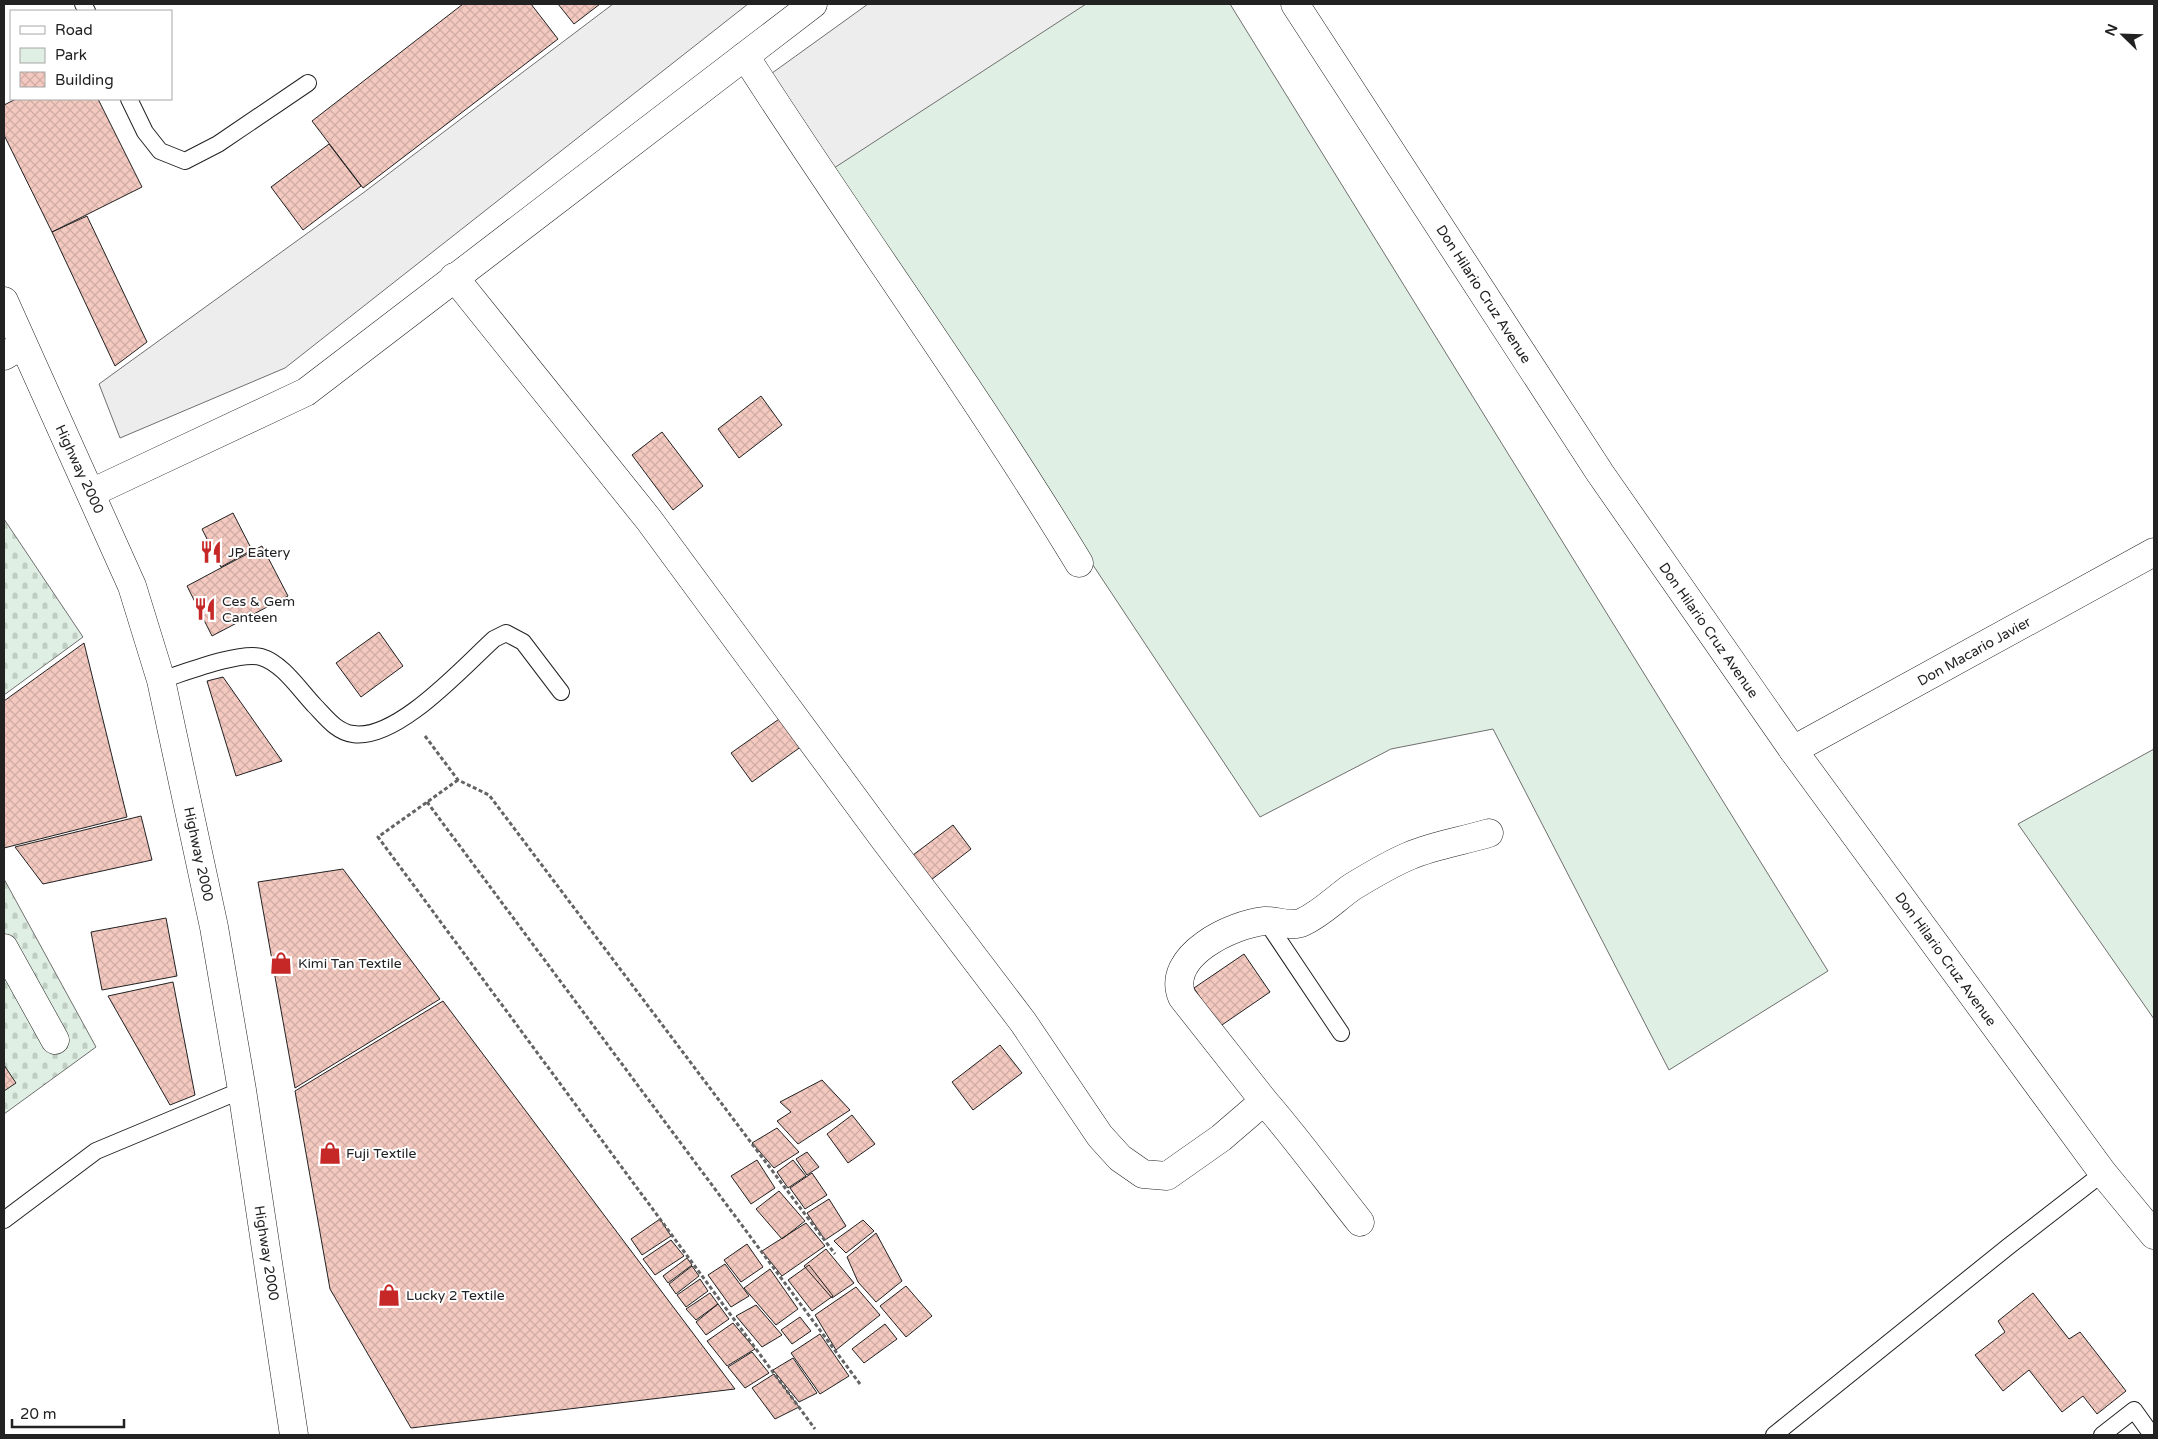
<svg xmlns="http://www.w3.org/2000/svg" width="2158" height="1439" font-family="'Varela Round',sans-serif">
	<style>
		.green { fill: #e0efe3; stroke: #6f6f6f }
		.cemetery { fill: url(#cemetery-stones); stroke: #6f6f6f }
		.parking { fill: #ededed; stroke: #6f6f6f }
		.building { fill: url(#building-cross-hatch); stroke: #222 }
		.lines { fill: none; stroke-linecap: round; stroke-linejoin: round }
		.lane-casing { stroke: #222; stroke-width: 18 }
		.street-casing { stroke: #222; stroke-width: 29 }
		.secondary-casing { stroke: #222; stroke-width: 29 }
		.primary-casing { stroke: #222; stroke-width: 29 }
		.path { stroke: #646464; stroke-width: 3; stroke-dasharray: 4 2.5; stroke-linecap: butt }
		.lane { stroke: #fff; stroke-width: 16 }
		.street { stroke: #fff; stroke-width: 28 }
		.secondary { stroke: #fff; stroke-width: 28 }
		.primary { stroke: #fff; stroke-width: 28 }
		.labels { text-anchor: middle; stroke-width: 4; stroke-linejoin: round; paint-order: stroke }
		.street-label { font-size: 14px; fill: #222; stroke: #fff }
		.poi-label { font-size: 14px; fill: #222; stroke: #fff; text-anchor: start }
	</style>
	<defs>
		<pattern id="cemetery-stones" width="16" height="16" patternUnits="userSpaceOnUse" patternTransform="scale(1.25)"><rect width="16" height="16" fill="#e0efe3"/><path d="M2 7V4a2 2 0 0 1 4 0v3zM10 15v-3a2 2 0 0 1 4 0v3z" fill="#c0cdc2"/></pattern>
		<pattern id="building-cross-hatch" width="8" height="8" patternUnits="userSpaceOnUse" patternTransform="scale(1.25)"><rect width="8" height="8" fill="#f3c9c0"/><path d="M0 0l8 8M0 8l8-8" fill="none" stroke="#d0aca5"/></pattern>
	</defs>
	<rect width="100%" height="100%" fill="#fff"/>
	<path class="green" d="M868,4H1230L1828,971L1669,1070L1493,729L1391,749L1260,817L831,170Z
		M2154,749V1019L2018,824Z"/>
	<path class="cemetery" d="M4,519L83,637L4,695Z
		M4,879L96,1047L4,1114Z"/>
	<path class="parking" d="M613,4H748L285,368L120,438L99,384L363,193Z
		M868,4H1086L831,170L768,76Z"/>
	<path class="building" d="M463,4H531L558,39L363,188L312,121Z
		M558,4H600L574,24Z
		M16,99H98L142,187L52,232L4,135V105Z
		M329,144L361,186L303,230L271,187Z
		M87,216L147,342L115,366L52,232Z
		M761,396L782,425L739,458L718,429Z
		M662,432L703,486L673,510L632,455Z
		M233,513L252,550L221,567L202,529Z
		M262,546L288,596L212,636L187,586Z
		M379,632L403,666L361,697L336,663Z
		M84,643L127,817L4,848V701Z
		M223,677L282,761L236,776L207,681Z
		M782,717L802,746L752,782L731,753Z
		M141,816L152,860L43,884L15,847Z
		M953,825L971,849L931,880L913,855Z
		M343,869L440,999L295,1088L258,882Z
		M166,918L177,976L102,990L91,932Z
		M1244,954L1270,992L1219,1027L1194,988Z
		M173,982L195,1095L170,1105L108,996Z
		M443,1001L735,1389L411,1428L330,1289L295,1091Z
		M1000,1045L1022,1073L973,1110L952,1082Z
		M4,1065L16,1083L4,1091Z
		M822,1080L850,1110L798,1144L777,1121L791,1112L780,1102Z
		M852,1115L875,1144L848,1163L827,1134Z
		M777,1128L799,1152L774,1168L752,1143Z
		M807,1152L819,1167L807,1175L796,1159Z
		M757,1160L775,1188L751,1204L731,1176Z
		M793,1160L806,1176L788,1188L777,1172Z
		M812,1173L827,1195L805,1209L790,1188Z
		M779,1191L805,1221L782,1239L756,1209Z
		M829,1199L846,1226L825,1240L807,1213Z
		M660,1219L671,1236L642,1255L631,1239Z
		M863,1220L874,1231L846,1253L834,1241Z
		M806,1223L825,1246L782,1276L762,1251Z
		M876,1233L902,1281L876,1302L858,1282L847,1257Z
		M671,1240L684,1256L655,1275L643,1259Z
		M747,1244L763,1267L741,1282L724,1260Z
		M826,1249L854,1283L832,1298L804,1266Z
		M687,1258L692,1265L668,1283L663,1276Z
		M725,1264L749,1296L731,1307L708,1275Z
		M809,1265L833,1296L812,1311L788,1280Z
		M692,1266L699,1276L676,1294L669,1284Z
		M770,1269L798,1309L776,1325L744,1288Z
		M700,1279L708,1291L686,1307L677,1295Z
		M906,1286L932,1316L906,1337L880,1306Z
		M856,1287L880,1315L836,1350L815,1315Z
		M710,1293L718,1304L696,1320L686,1309Z
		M2033,1293L2069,1339L2080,1332L2126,1391L2097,1414L2083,1396L2062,1412L2029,1370L2003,1391L1975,1355L2005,1332L1998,1321Z
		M718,1304L729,1319L706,1335L696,1322Z
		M756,1305L782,1335L762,1347L736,1316Z
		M800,1317L811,1331L792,1344L781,1330Z
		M733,1323L755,1349L727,1366L707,1341Z
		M885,1324L897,1339L864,1363L852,1349Z
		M820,1334L849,1376L820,1394L791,1353Z
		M752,1352L769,1373L745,1388L728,1367Z
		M793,1358L817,1393L799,1402L773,1370Z
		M774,1374L799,1407L775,1419L752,1388Z"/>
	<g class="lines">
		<defs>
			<path id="lane" d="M83,4L87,11
				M129,99L145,132L160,151L185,161L218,144L308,83
				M161,680C184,673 240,651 261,657C282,663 299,689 314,705C325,716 336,732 353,734C397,741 463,667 494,639L506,633L523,642L561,692
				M1266,921L1341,1033
				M4,1220L96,1151L242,1090
				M1774,1435L2009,1246L2103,1173
				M2102,1435L2134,1410L2152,1435"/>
			<path id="street" d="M745,56C854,226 974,390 1079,563
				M454,277L649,520L884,839L1023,1022L1100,1136L1120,1158L1143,1174L1167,1176L1221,1138L1264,1101C1298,1140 1328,1182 1360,1222
				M4,356L23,345
				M1793,750L2154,552
				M4,948L55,1040
				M1264,1101L1182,997C1165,956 1232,924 1265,921C1278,920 1291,928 1303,922C1322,913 1335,899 1352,887C1370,876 1390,864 1409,856C1434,845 1463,841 1489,833"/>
			<path id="secondary" d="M1295,4L1600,473L1793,750L2103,1173L2154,1235
				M91,493L306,392L813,4"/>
			<path id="primary" d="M4,301L132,586L161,680L214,927L242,1090L294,1435"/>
		</defs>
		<use href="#lane" class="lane-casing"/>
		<use href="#street" class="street-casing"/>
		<use href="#secondary" class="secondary-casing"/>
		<use href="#primary" class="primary-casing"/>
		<path class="path" d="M425,736L458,780L489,795L835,1254
			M458,780L378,837L815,1429
			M427,802L860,1384"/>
		<use href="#lane" class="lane"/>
		<use href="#street" class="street"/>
		<use href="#secondary" class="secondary"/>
		<use href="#primary" class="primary"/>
	</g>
	<defs>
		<symbol id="restaurant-bare" viewBox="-9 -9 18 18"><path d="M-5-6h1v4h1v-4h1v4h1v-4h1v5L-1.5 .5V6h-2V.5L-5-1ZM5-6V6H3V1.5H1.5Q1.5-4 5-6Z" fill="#c62828" stroke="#fff" stroke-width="2.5" paint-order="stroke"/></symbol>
		<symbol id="shop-bare" viewBox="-9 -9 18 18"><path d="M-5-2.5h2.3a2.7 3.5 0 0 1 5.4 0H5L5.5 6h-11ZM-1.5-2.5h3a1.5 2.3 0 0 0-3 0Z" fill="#c62828" stroke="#fff" stroke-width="2.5" paint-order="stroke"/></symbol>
	</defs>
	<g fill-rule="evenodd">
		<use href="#restaurant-bare" x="195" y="536" width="32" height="32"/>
		<use href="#restaurant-bare" x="189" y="593" width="32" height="32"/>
		<use href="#shop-bare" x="265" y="947" width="32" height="32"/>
		<use href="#shop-bare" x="314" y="1137" width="32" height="32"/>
		<use href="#shop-bare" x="373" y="1279" width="32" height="32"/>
	</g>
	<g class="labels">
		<g class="street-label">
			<text transform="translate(1484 294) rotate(57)" y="5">Don Hilario Cruz Avenue</text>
			<text transform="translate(80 469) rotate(65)" y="5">Highway 2000</text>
			<text transform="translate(1709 630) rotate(55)" y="5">Don Hilario Cruz Avenue</text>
			<text transform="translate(1974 651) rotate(-29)" y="5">Don Macario Javier</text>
			<text transform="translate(199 854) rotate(78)" y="5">Highway 2000</text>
			<text transform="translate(1946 959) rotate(54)" y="5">Don Hilario Cruz Avenue</text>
			<text transform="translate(267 1253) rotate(81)" y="5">Highway 2000</text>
		</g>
		<g class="poi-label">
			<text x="228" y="557">JP Eatery</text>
			<text x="222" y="606">Ces &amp; Gem<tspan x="222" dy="16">Canteen</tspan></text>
			<text x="298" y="968">Kimi Tan Textile</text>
			<text x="346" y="1158">Fuji Textile</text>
			<text x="406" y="1300">Lucky 2 Textile</text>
		</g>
	</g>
	<rect width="2158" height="1439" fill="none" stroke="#222222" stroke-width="10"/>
	<rect x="10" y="10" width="162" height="90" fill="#ffffff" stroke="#a7a7a7"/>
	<rect x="20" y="26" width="25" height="8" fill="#ffffff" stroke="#a7a7a7"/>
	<text x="55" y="35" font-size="15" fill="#222222">Road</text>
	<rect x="20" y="48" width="25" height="15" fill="#e0efe3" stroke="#a7a7a7"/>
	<text x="55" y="60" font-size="15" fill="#222222">Park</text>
	<rect x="20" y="72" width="25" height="15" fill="url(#building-cross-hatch)" stroke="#a7a7a7"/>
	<text x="55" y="85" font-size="15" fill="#222222">Building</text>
	<g transform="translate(2123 35) rotate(293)" stroke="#ffffff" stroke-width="4" paint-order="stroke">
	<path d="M0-4L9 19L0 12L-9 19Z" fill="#222222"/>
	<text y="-8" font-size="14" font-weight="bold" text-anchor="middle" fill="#222222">N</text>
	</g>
	<path d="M12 1419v8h112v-8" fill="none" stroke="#222222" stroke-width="2.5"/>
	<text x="20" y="1419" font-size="15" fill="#222222" stroke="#ffffff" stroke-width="4" paint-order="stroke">20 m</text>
</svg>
